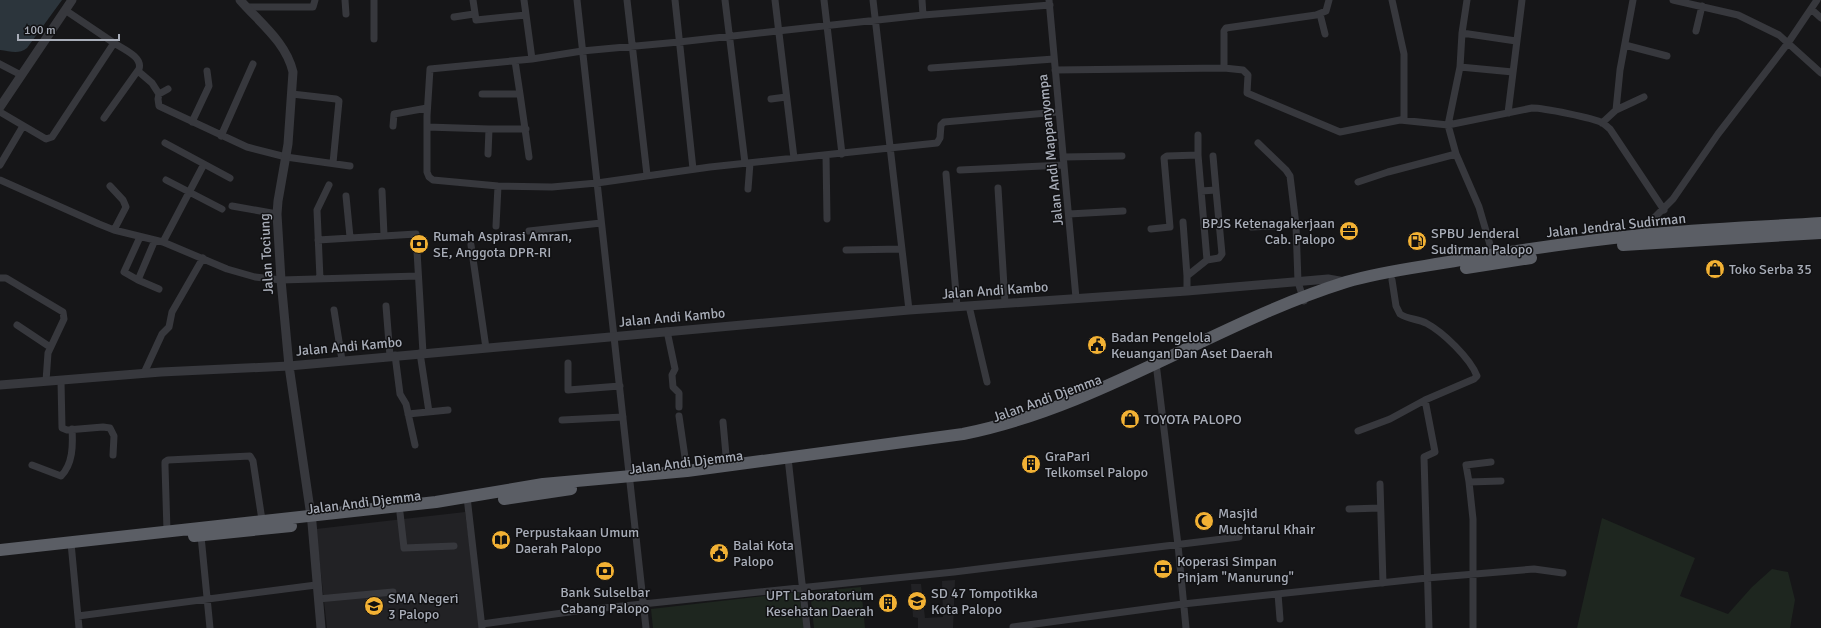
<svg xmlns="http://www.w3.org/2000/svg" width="1821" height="628" font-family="Signika,sans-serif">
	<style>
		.built { fill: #222225 }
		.green { fill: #1e261f }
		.water { fill: #2c353c }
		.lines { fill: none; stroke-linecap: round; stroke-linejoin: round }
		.minor { stroke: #37383d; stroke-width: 7 }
		.tertiary { stroke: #37383d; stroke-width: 9 }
		.trunk { stroke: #5b5e65; stroke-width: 12 }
		.labels { text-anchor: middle; stroke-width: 3; stroke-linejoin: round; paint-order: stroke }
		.street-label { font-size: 14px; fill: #a8adb8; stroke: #111113 }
		.poi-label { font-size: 14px; fill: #a8adb8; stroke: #111113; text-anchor: start }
	</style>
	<rect width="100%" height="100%" fill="#161618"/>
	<path class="built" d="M465,512L481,628H327L316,529Z
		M955,580L953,628H918V618L913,617L911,584H921L925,618L943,617L942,581Z"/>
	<path class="green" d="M1602,518L1695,558L1680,596L1728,614L1752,587L1772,569L1788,572L1795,600L1790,628H1577Z
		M861,587L865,628H814L810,592Z
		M799,592L804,628H653L651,609Z"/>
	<path class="water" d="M0,0H62L27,48C18,55 10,51 0,50Z"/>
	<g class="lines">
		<path class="minor" d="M345,0L346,14
			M374,0V39
			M473,0L476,20L526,15
			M524,0L532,59
			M577,0L646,628
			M627,0L647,175
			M675,0L693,169
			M725,0L745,163
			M775,0L794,158
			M824,0L842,154
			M873,0L909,310
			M922,0L923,15
			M1049,0L1076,298
			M1392,0L1404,54V120
			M1467,0L1462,33L1460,67L1448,125L1456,154L1479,207L1493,255
			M1673,0L1738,15L1779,35L1821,73
			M1050,5L923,15L679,42L582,51L532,59L430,69L427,116V172L429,177L433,180L498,186L552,187L597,183L710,167L937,143L940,138L941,125L944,122L1058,112
			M246,7H313L315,0
			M1811,9L1821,18
			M1320,14L1325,34
			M454,17L474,14
			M1696,31L1702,6
			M1462,33L1516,41
			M1625,45L1667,56
			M515,61L520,94
			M0,64L21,75
			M1460,67L1513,72
			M931,68L1054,59
			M1224,68V31L1226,28L1316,15L1326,11L1329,0
			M1055,70L1224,68L1243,70L1248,75L1247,93L1340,132L1400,120L1448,125L1532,108C1544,108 1593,118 1603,123C1605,125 1608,127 1610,129L1664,210
			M138,71L152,83L159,94
			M168,89L159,94L158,99L159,106L247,147L286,157L350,166
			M292,94L336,99L339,101L333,163
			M482,94H520L529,157
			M771,99L786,97
			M1616,110L1620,70L1633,0
			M0,112L46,139L52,137L114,43L65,10
			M1508,113L1522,0
			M104,118L139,69C143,57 123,49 114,43
			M192,122L209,86L207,71
			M1602,123L1616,110L1644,97
			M393,126L394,114L427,108
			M427,127L489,129H526
			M221,136L253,64
			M165,143L230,178
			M1258,143L1286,170L1290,176L1296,225L1298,282L1304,301
			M488,154L489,129
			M826,155L827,219
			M1213,156L1216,190
			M1063,157L1122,156
			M0,165L23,126
			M960,170L1064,165
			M946,174L957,306
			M0,180L99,224L114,230L163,242L227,269L255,277L281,280L418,276
			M166,180L222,209
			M1358,182L1388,172L1456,154
			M110,186L123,200L126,207L114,230
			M998,188L1005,303
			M748,189L750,163
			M382,191L384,235
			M1201,191L1216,190L1222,254L1219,258L1207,260
			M346,196L350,237
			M232,206L277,214
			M1069,214L1123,211
			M1183,222L1187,276
			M496,226L498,186
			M1252,227L1296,225
			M1151,229L1170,227L1164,158L1167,156L1198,155
			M529,231L601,223
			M1644,237L1649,223L1673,199L1718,134L1788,43L1817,0
			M155,240L138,280L159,289
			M318,240L416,234L423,353
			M163,242L204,164
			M471,245L486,348
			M846,250L902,249
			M0,278H6L63,312L64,319L48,353L46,381
			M320,279L317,210L329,185
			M138,280L124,272L140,237
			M1392,280L1396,306L1400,314C1407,319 1418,319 1426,323C1443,332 1470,358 1477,376L1474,379L1425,400L1435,452L1424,457L1429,628
			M1187,291V276L1207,260L1198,155V135
			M386,306L390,356
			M969,306L987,382
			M334,310L342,360
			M17,325L50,347
			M667,331L675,369L672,375L673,387L679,393V407
			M420,353L429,412
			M395,355L400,394L406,404L415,445
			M568,363V390L620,386
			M1156,363L1178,545L1186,628
			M144,373L162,334L169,327L172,312L203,258
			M61,381L62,428L67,430L103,427L110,428L114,436L113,455
			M408,414L448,410
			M679,416L687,471
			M562,420L623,417
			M723,422L727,466
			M1358,431L1390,419L1425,400
			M788,458L807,628
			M32,465L61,476C73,464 73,445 72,429
			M1469,482L1466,465L1491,462
			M1380,484L1383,583
			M467,497L482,628
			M1349,509L1380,508
			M400,513L404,548L454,546
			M167,531L165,466V462L168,460L250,456L253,461L262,520
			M201,536L210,628
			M71,543L79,628
			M1278,594L1280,619
			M318,599L393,592
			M78,616L316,585
			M482,624L584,610L954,572L1239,537
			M1013,627L1183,604L1427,578L1534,569L1563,573
			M1473,628V519L1469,482L1501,481"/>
		<path class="tertiary" d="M240,0C260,23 286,42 293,72L288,144L278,201L277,214L281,280L289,366L312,523L321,628
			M0,107L72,0
			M0,385L161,372L289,366L909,310L1187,291L1328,279L1345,282"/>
		<path class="trunk" d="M1623,245L1821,233
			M1466,268L1531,258
			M504,499L571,489
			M194,536L291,526
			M0,550L436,502L543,484L687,471L963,434C1099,407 1215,323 1346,282C1382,271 1422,267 1460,260C1520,250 1581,241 1642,235C1701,229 1761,227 1821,223"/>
	</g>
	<defs>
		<symbol id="office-disc" viewBox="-11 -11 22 22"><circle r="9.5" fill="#f2b134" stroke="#111113"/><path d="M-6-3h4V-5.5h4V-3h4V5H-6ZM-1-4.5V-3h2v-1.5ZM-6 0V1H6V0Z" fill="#111"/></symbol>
		<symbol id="fuel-disc" viewBox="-11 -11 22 22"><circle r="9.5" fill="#f2b134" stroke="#111113"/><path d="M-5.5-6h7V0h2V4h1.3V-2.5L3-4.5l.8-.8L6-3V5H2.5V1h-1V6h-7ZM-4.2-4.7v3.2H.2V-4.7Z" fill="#111"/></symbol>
		<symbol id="bank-disc" viewBox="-11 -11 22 22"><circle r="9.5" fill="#f2b134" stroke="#111113"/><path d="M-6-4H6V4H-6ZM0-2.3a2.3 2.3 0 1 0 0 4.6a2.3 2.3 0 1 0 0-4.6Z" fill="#111"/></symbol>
		<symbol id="shop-disc" viewBox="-11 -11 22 22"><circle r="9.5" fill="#f2b134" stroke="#111113"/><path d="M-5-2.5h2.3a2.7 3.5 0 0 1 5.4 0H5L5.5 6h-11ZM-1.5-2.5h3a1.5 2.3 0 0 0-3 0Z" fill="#111"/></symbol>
		<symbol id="civic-disc" viewBox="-11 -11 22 22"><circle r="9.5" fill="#f2b134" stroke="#111113"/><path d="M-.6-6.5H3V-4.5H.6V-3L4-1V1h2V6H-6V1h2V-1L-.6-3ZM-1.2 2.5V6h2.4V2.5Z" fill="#111"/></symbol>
		<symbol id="building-disc" viewBox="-11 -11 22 22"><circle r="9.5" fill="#f2b134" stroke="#111113"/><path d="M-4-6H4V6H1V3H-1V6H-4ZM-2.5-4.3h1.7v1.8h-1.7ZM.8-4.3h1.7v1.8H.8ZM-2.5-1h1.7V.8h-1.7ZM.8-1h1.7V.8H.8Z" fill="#111"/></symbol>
		<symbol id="mosque-disc" viewBox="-11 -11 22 22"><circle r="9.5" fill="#f2b134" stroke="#111113"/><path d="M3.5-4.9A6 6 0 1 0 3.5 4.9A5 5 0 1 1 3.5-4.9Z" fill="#111"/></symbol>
		<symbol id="library-disc" viewBox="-11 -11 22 22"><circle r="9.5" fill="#f2b134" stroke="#111113"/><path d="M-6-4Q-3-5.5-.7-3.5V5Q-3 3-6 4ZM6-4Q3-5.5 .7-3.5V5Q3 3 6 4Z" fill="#111"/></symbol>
		<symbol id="school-disc" viewBox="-11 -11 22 22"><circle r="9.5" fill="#f2b134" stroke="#111113"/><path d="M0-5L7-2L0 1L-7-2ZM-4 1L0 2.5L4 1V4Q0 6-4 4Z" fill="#111"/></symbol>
	</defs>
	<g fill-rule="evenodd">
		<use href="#office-disc" x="1338" y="220" width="22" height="22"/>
		<use href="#fuel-disc" x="1406" y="230" width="22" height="22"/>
		<use href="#bank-disc" x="408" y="233" width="22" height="22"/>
		<use href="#shop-disc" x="1704" y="258" width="22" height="22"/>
		<use href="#civic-disc" x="1086" y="334" width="22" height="22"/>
		<use href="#shop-disc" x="1119" y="408" width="22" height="22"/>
		<use href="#building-disc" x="1020" y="453" width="22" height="22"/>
		<use href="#mosque-disc" x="1193" y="510" width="22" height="22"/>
		<use href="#library-disc" x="490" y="529" width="22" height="22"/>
		<use href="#civic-disc" x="708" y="542" width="22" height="22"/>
		<use href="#bank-disc" x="1152" y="558" width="22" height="22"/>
		<use href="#bank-disc" x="594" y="560" width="22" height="22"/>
		<use href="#school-disc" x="906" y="590" width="22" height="22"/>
		<use href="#building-disc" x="877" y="592" width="22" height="22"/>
		<use href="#school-disc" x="363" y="595" width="22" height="22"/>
	</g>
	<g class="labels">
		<g class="street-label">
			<text transform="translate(1050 150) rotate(-96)" y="5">Jalan Andi Mappanyompa</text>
			<text transform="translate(1616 225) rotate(-6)" y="5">Jalan Jendral Sudirman</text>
			<text transform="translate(266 254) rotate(-93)" y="5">Jalan Tociung</text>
			<text transform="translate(995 290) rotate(-4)" y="5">Jalan Andi Kambo</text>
			<text transform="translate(672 317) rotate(-5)" y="5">Jalan Andi Kambo</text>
			<text transform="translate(349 346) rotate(-5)" y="5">Jalan Andi Kambo</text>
			<text transform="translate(1047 398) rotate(-20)" y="5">Jalan Andi Djemma</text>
			<text transform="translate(686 462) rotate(-7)" y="5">Jalan Andi Djemma</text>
			<text transform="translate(364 502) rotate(-7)" y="5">Jalan Andi Djemma</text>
		</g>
		<g class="poi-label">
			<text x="1335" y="228" text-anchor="end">BPJS Ketenagakerjaan<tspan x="1335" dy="16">Cab. Palopo</tspan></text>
			<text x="1431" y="238">SPBU Jenderal<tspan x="1431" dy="16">Sudirman Palopo</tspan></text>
			<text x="433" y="241">Rumah Aspirasi Amran,<tspan x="433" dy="16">SE, Anggota DPR-RI</tspan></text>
			<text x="1729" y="274">Toko Serba 35</text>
			<text x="1111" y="342">Badan Pengelola<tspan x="1111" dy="16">Keuangan Dan Aset Daerah</tspan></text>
			<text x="1144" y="424">TOYOTA PALOPO</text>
			<text x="1045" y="461">GraPari<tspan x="1045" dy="16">Telkomsel Palopo</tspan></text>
			<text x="1218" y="518">Masjid<tspan x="1218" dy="16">Muchtarul Khair</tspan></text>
			<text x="515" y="537">Perpustakaan Umum<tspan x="515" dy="16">Daerah Palopo</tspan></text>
			<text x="733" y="550">Balai Kota<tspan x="733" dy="16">Palopo</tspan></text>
			<text x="1177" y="566">Koperasi Simpan<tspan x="1177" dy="16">Pinjam "Manurung"</tspan></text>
			<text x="605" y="597" text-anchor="middle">Bank Sulselbar<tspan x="605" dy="16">Cabang Palopo</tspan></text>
			<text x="931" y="598">SD 47 Tompotikka<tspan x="931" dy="16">Kota Palopo</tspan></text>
			<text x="874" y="600" text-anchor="end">UPT Laboratorium<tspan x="874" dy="16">Kesehatan Daerah</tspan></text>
			<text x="388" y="603">SMA Negeri<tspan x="388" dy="16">3 Palopo</tspan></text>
		</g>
	</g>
	<path d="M18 34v6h101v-6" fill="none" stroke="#a8adb8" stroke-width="2"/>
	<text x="24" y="34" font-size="12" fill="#a8adb8" stroke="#111113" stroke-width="3" paint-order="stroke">100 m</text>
</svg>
